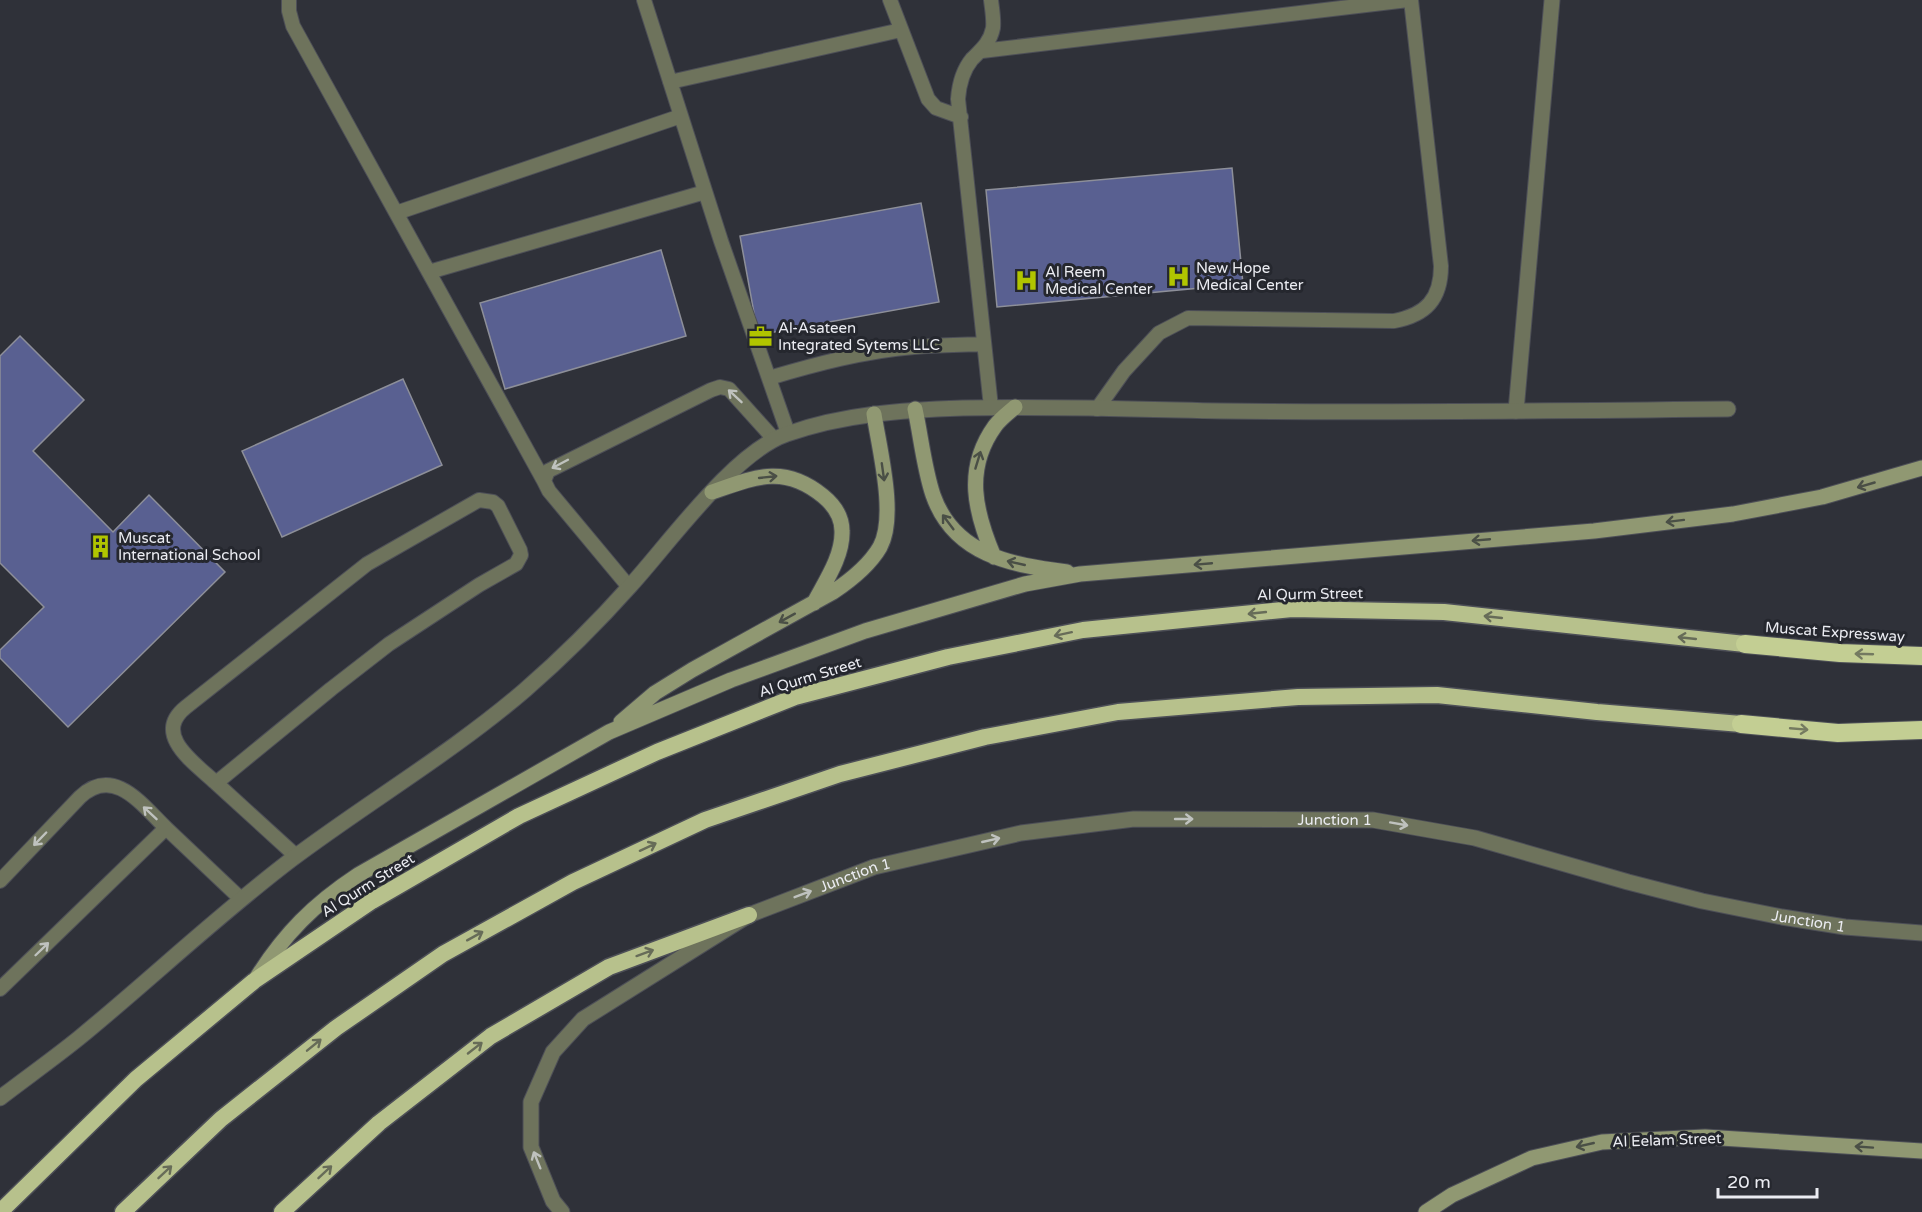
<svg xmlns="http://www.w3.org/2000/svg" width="1922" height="1212" font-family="'Varela Round',sans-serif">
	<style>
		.building { fill: #596091; stroke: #8d8f99; stroke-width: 1.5 }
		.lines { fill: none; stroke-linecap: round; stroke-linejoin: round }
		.service-casing { stroke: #4d4f57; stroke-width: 16 }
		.minor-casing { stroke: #4d4f57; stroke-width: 17 }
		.tertiary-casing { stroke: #4d4f57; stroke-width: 17 }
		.secondary-casing { stroke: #4d4f57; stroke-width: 17 }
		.trunk-casing { stroke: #4d4f57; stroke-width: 19 }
		.motorway-casing { stroke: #4d4f57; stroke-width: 20 }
		.service { stroke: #6e735c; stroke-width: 14 }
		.minor { stroke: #6e735c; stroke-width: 15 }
		.tertiary { stroke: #6e735c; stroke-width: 15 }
		.secondary { stroke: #909872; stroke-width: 15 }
		.trunk { stroke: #b7c18c; stroke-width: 16 }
		.motorway { stroke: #c3ce93; stroke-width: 18 }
		.oneway { stroke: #bfc2be }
		.oneway2 { stroke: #4a4f46 }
		.oneway3 { stroke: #676c58 }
		.oneway4 { stroke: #747a60 }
		.labels { text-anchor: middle; stroke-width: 6; stroke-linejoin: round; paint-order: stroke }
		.poi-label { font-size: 15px; fill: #ebecf2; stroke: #25272e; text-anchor: start }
		.street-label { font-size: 15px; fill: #ebecf2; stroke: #25272e }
	</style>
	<rect width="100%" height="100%" fill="#2f3139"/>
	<path class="building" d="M1232,168L1243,284L997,307L986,190Z
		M921,203L939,302L758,335L740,236Z
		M661,250L686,336L505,389L480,303Z
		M20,336L84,400L33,451L113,532L149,495L225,572L68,727L0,658V650L44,607L0,563V356Z
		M403,379L442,465L282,537L242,451Z"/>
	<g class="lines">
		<defs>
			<path id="service" d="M289,0V11L293,26L544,481
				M644,0L721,241L788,433
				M890,0L928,99L936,108L961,117
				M982,51L1408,0
				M670,82L901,30
				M396,213L681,116
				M429,272L705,192
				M769,378C816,364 865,351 914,347C938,345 961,345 984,344
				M991,407L958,99C959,85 963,70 972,59C981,50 990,43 993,28C994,19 992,9 991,0
				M1097,409L1124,371L1159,333L1188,318L1394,321C1426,315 1441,299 1441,266L1411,0
				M479,500L493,502L498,506L520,550L521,555L516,564L479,585L389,644L331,689L216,783C196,764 151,735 186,707L367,564Z
				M629,587L549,491L544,481L548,471L711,390L720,387L729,389L774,439
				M216,783L296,856
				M166,828L241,899
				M0,881L80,797C114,765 142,805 166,828L0,989"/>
			<path id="minor" d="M1516,411L1552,0"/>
			<g id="tertiary">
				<path d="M0,1098C26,1078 53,1059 79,1038C151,979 218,915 292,859C368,802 453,752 525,690C563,657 598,622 631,585C670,542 734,452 787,434C843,414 904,410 963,408C1049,406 1135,409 1221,411C1390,413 1559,411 1728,409"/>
				<path id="s1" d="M562,1212L553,1201L531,1147V1102L553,1052L583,1019L749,915L874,867L1021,833L1134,819L1373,820L1475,838L1628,882L1702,901L1782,917L1845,927L1922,933"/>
			</g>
			<path id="secondary" d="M915,409C921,437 924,468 933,495C954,555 1011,565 1067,572
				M712,492C755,477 784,464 823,496C834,505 842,517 842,531C843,556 825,582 814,603
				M994,557C975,512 964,469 995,426C1000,419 1008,413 1015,407
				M621,722L655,693L692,670L833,592C851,580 869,566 880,547C897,516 879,448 874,414
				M256,979C284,934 314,904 358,875L609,732L731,680L865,631L1025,584L1080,574L1594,531L1733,514L1822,497L1922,468
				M1426,1212L1452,1195L1532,1158L1602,1142L1705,1137L1922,1151"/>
			<path id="trunk" d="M0,1212L136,1079L254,981L372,901L519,816L657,752L795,697L948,657L1083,630L1292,609L1444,612L1745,644
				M123,1212L221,1119L336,1028L443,954L573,882L705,820L840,774L985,737L1118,712L1298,697L1437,695L1597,712L1741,724
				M282,1212L379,1123L491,1036L609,967L749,915"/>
			<path id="motorway" d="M1745,644L1840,653L1922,656
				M1741,724L1838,733L1922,730"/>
		</defs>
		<use href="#service" class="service-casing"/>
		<use href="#minor" class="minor-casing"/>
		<use href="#tertiary" class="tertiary-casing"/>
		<use href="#secondary" class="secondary-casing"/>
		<use href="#trunk" class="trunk-casing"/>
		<use href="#motorway" class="motorway-casing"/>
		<use href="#service" class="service"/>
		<use href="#minor" class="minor"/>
		<use href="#tertiary" class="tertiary"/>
		<use href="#secondary" class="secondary"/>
		<use href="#trunk" class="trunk"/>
		<use href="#motorway" class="motorway"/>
	</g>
	<defs><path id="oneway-shaft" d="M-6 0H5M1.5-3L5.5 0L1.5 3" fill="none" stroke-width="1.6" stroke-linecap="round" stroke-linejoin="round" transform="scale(1.5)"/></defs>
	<g class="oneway">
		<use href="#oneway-shaft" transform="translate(735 396) rotate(-137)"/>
		<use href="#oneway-shaft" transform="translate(560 464) rotate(152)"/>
		<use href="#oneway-shaft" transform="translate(150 813) rotate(-137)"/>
		<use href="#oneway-shaft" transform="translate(1184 819)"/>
		<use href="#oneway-shaft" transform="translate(1399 824) rotate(10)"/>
		<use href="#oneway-shaft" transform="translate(40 839) rotate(134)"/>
		<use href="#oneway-shaft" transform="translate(991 840) rotate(-13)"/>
		<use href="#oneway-shaft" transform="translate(803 894) rotate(-21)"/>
		<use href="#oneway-shaft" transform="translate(42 949) rotate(-44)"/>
		<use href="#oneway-shaft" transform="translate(537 1160) rotate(-112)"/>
	</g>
	<g class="oneway2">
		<use href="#oneway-shaft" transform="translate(978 460) rotate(-73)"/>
		<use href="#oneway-shaft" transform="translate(883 472) rotate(82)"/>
		<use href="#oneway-shaft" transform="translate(768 477) rotate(-6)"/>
		<use href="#oneway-shaft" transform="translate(1866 485) rotate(164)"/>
		<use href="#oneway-shaft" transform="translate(1675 521) rotate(173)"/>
		<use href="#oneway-shaft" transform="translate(948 522) rotate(-127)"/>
		<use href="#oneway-shaft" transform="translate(1481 540) rotate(175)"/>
		<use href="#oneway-shaft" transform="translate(1016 563) rotate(-167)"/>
		<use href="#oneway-shaft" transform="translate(1203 564) rotate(175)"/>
		<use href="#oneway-shaft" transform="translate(787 618) rotate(151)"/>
		<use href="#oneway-shaft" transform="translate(1585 1145) rotate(167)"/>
		<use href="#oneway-shaft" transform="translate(1864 1147) rotate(-176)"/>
	</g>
	<g class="oneway3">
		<use href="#oneway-shaft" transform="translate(1257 613) rotate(174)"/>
		<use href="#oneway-shaft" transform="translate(1493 617) rotate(-174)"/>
		<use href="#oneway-shaft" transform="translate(1063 634) rotate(168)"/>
		<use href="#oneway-shaft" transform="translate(1687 638) rotate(-174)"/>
		<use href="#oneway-shaft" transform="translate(648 847) rotate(-25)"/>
		<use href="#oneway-shaft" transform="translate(475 936) rotate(-29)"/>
		<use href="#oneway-shaft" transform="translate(645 953) rotate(-20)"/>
		<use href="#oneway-shaft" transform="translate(314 1045) rotate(-39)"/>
		<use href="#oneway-shaft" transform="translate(475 1048) rotate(-38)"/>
		<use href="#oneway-shaft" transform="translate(165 1172) rotate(-43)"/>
		<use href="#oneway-shaft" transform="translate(325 1172) rotate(-43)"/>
	</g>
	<g class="oneway4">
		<use href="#oneway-shaft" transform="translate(1864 654) rotate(-178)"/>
		<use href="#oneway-shaft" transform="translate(1799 729) rotate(5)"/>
	</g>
	<defs>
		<symbol id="hospital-bare" viewBox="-9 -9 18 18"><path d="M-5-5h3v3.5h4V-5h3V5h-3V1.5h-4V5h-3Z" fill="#b1c500" stroke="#25272e" stroke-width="2.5" paint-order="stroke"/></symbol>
		<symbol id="office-bare" viewBox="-9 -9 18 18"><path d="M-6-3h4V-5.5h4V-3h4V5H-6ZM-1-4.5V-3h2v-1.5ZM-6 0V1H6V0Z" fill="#b1c500" stroke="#25272e" stroke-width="2.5" paint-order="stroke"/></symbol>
		<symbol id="building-bare" viewBox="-9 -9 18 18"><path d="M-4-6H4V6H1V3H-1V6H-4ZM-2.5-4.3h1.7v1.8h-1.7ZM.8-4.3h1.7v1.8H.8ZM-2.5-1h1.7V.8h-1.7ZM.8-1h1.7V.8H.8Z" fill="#b1c500" stroke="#25272e" stroke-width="2.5" paint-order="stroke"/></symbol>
	</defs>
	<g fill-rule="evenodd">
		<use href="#hospital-bare" x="1162" y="260" width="33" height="33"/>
		<use href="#hospital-bare" x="1010" y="264" width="33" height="33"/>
		<use href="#office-bare" x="744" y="320" width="33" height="33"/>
		<use href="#building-bare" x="84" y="530" width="33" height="33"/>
	</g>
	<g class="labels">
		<g class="poi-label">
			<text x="1196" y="273">New Hope<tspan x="1196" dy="17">Medical Center</tspan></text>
			<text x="1045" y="277">Al Reem<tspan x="1045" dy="17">Medical Center</tspan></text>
			<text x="778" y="333">Al-Asateen<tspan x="778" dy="17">Integrated Sytems LLC</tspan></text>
			<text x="118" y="543">Muscat<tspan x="118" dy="17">International School</tspan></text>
		</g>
		<g class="street-label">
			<text transform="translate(1310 594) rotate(-1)" y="5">Al Qurm Street</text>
			<text transform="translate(1835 632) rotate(4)" y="5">Muscat Expressway</text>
			<text transform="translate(810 677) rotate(-17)" y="5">Al Qurm Street</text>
			<text dy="5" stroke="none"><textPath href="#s1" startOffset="1012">Junction 1</textPath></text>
			<text dy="5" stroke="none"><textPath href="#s1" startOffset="526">Junction 1</textPath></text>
			<text transform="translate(368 885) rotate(-32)" y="5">Al Qurm Street</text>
			<text dy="5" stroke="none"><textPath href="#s1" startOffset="1498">Junction 1</textPath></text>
			<text transform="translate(1667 1140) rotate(-2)" y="5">Al Eelam Street</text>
		</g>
	</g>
	<path d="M1718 1188v9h99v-9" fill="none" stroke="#ebecf2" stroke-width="3"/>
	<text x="1727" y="1188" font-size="18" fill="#ebecf2" stroke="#25272e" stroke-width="4.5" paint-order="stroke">20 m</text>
</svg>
